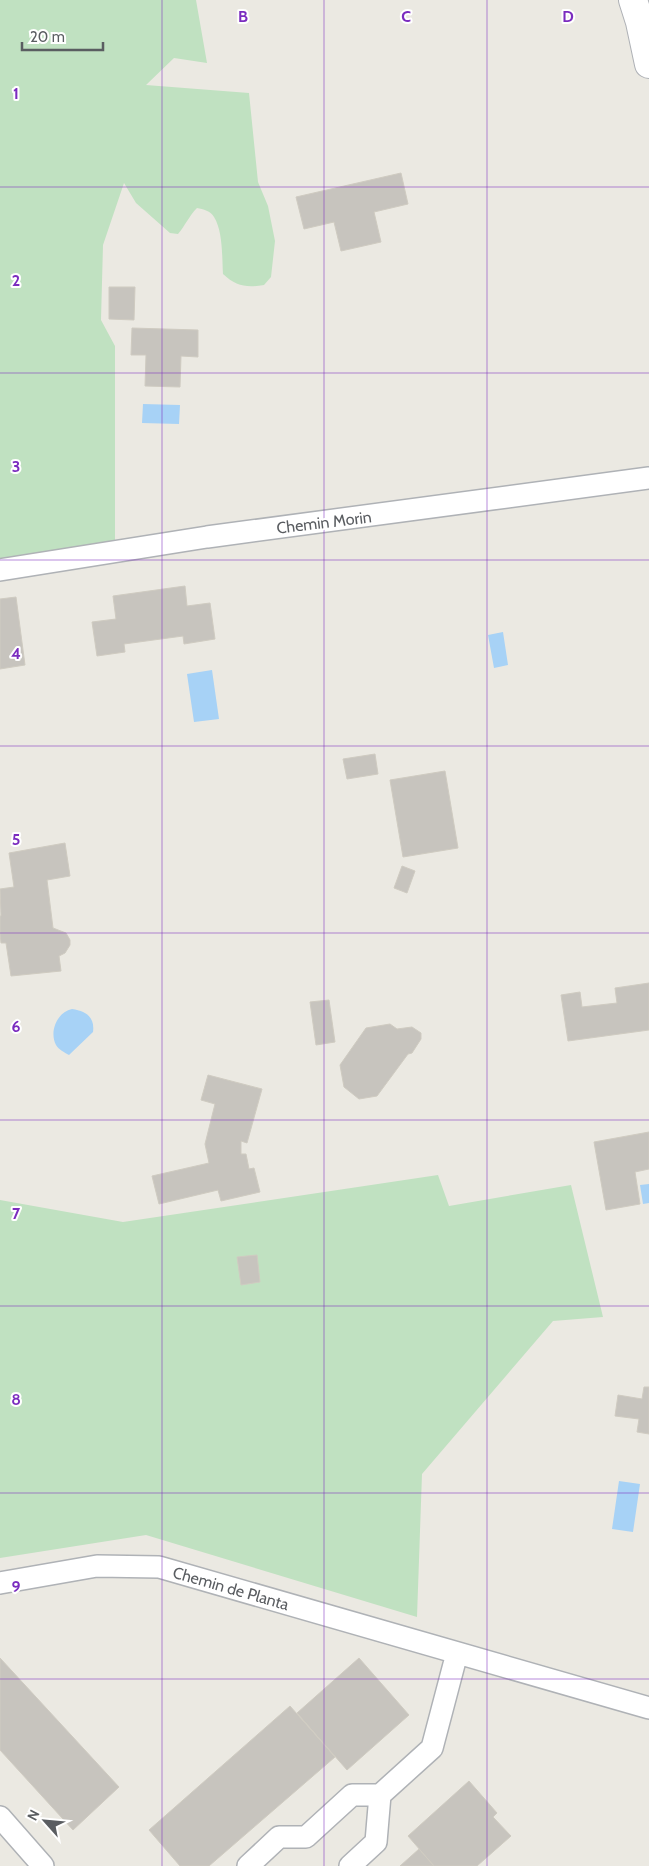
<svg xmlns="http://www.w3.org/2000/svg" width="649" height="1866" font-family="Cabin,sans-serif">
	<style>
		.green { fill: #c0e1c1 }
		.water { fill: #a7d2f6 }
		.building { fill: #c7c4be; stroke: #cfcbc1 }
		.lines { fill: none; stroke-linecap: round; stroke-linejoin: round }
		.street-casing { stroke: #afb2b6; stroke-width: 24 }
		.secondary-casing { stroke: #aeb1b6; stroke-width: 30 }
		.street { stroke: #fff; stroke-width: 21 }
		.secondary { stroke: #fff; stroke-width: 28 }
		.grid { fill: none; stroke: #7b2cbf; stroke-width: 1; stroke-opacity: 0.55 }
		.labels { text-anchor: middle; stroke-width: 4; stroke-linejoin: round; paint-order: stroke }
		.street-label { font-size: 16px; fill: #5a5d61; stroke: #fff }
		.grid-label { font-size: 16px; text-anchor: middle; font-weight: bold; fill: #7b2cbf; stroke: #fff; stroke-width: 4; stroke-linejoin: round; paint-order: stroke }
	</style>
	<rect width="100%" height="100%" fill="#ebe9e2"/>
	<path class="green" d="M0,0H196L207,63L174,58L146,85L249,93L258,182L268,206L275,241L271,277L264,285C246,288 236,286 223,274C222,258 223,231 214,217C211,211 203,209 197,208C189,216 185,226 178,234L170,233L136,203L124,183L103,245L101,320L115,346V543L0,562Z
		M438,1175L449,1206L571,1185L603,1317L553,1321L422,1474L417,1617L146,1535L0,1558V1200L123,1222Z"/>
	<path class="water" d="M143,404L180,405L179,424L142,423Z
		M503,632L508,665L494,668L488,635Z
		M212,670L219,719L194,722L187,674Z
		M72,1009C86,1011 95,1017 93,1032L69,1055C64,1052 59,1050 56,1045C49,1032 57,1012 72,1009Z
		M649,1184V1203L643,1204L640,1185Z
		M619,1481L640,1484L633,1532L612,1529Z"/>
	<path class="building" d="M401,173L408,204L374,212L381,242L341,251L334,222L304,229L296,197Z
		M109,287H135L134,320L109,319Z
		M132,328L198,330V357L181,356L180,387L145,386L146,355H131Z
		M185,586L187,606L210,603L215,639L184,644L183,636L124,644L125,652L97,656L92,622L116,619L113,596Z
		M16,597L25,665L0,669V599Z
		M375,754L378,774L347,779L343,759Z
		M445,771L458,848L403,857L390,780Z
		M65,843L70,876L47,880L53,928L66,933L70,940V945L65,953L59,956L61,971L11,976L6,943H1L0,934V916H1L0,889L14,887L9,853Z
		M402,866L415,871L407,893L394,888Z
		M649,983V1030L568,1041L561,995L580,992L582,1007L617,1003L615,988Z
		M329,1000L335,1042L316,1045L310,1002Z
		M390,1024L397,1029L412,1027L421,1033V1039L412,1053L408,1054L377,1096L359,1099L344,1087L340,1065L366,1028Z
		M208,1075L262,1089L247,1143L241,1141V1154H246L249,1169L254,1168L260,1192L221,1201L218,1190L159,1204L152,1176L209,1163L205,1144L215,1104L201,1100Z
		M649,1132V1169L635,1172L640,1204L606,1210L594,1142Z
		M257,1255L260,1282L241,1285L237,1257Z
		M644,1387H649V1434L637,1432L639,1419L615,1416L618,1395L642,1399Z
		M0,1658L119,1787L73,1830L0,1750Z
		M359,1658L409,1715L347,1770L297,1713Z
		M290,1706L335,1757L209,1866H180L149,1830Z
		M469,1781L497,1813L493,1817L511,1836L477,1866H434L408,1836Z
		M419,1849L434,1866H400Z"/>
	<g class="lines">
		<defs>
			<path id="street" d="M0,570L207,537L649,478
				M0,1583L97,1566L159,1567L649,1708
				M0,1817L43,1866
				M248,1866L279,1837H306L352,1795H380L432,1748L457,1653
				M350,1866L376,1842L380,1795"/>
			<path id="secondary" d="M633,0L640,22L649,64"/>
		</defs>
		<use href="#street" class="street-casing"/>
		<use href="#secondary" class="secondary-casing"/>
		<use href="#street" class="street"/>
		<use href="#secondary" class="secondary"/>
	</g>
	<path class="grid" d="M162,0V1866M324,0V1866M487,0V1866M0,187H649M0,373H649M0,560H649M0,746H649M0,933H649M0,1120H649M0,1306H649M0,1493H649M0,1679H649"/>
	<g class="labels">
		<g class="street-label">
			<text transform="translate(324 522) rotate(-7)" y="6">Chemin Morin</text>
			<text transform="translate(231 1588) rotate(16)" y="6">Chemin de Planta</text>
		</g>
	</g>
	<g class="grid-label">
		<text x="243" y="22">B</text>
		<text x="406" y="22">C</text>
		<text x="568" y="22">D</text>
		<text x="16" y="99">1</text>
		<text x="16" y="286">2</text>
		<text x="16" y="472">3</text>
		<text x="16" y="659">4</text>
		<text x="16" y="845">5</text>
		<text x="16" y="1032">6</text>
		<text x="16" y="1219">7</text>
		<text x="16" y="1405">8</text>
		<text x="16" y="1592">9</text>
	</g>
	<g transform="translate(45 1821) rotate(297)" stroke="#ffffff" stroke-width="4" paint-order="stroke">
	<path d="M0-4L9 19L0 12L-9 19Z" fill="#5a5d61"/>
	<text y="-8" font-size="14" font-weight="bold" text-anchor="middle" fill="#5a5d61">N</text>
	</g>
	<path d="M22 42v8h81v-8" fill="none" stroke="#5a5d61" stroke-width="2.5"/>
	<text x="30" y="42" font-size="15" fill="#5a5d61" stroke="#ffffff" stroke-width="4" paint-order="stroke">20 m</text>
</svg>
